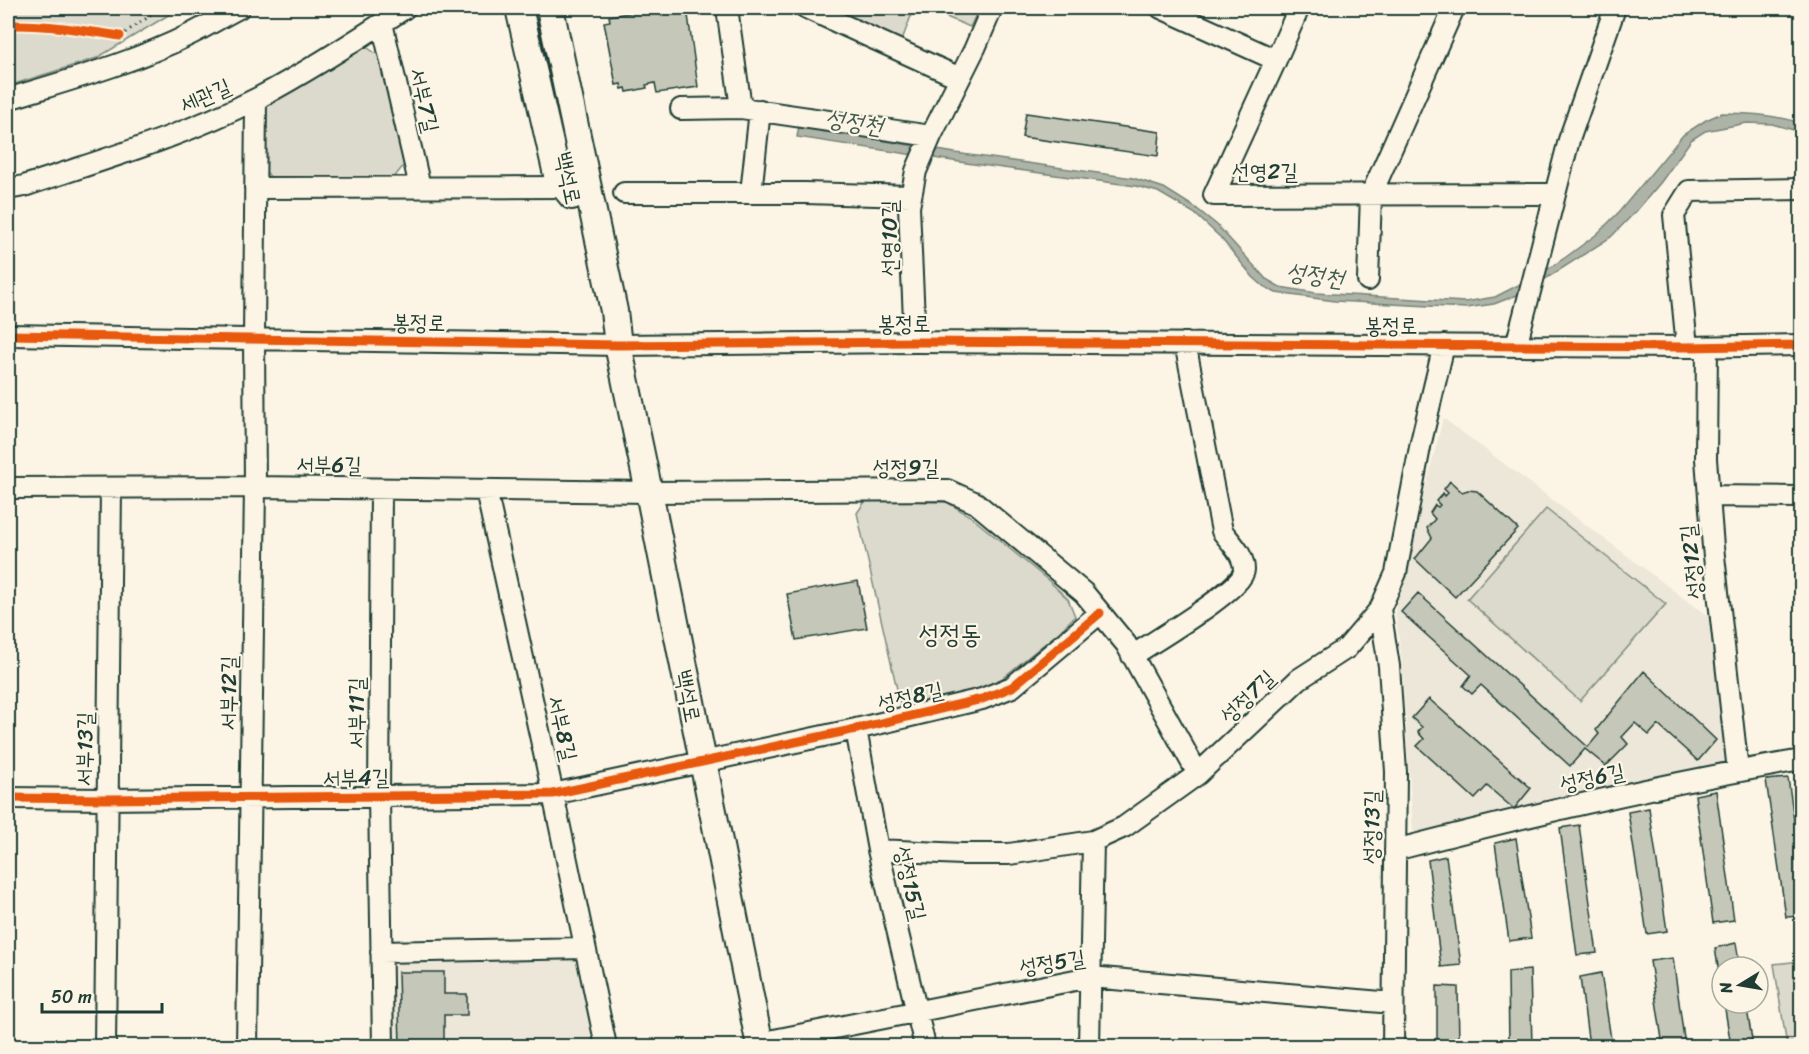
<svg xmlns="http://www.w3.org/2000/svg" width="1809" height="1054" font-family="Sriracha,'Poor Story',sans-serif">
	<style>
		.built { fill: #ece7d8 }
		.green { fill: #dcdacc; stroke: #7e8c80; stroke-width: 1.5 }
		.water { fill: #aeb3a7; stroke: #758479; stroke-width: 1.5 }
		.building { fill: #c5c7b9; stroke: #1f3d34; stroke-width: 1.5 }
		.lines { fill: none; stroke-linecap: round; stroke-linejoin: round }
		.minor-casing { stroke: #1f3d34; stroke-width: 24 }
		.major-casing { stroke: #1f3d34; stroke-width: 30 }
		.path { stroke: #1f3d34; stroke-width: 3; stroke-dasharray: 1.5 4.5; stroke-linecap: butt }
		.minor { stroke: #fcf5e5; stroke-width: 20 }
		.major { stroke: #fcf5e5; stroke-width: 26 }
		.cycleway-casing { stroke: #fcf5e5; stroke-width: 13 }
		.cycleway { stroke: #e8590c; stroke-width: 9 }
		.labels { text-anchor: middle; stroke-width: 4.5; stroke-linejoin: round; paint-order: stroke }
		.street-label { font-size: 22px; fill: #1f3d34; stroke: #fcf5e5 }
		.water-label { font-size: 24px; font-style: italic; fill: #435a51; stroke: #fcf5e5 }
		.quarter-label { font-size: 26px; fill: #1f3d34; stroke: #fcf5e5 }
	</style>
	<rect width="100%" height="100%" fill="#fcf5e5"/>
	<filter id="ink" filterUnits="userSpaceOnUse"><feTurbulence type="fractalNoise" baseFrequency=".0167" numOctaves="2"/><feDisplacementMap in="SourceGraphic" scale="12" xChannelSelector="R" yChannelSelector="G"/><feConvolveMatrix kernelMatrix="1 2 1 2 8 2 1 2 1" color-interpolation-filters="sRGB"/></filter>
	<g filter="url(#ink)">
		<path class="built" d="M1443,418L1709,617L1728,764L1419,834L1413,831L1402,662L1395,611Z
			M565,954L579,963L593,1046H391L389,966L397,961Z"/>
		<path class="green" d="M8,8H197L180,14L175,11L97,58L8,86Z
			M826,8H914L902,40Z
			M925,8H979L970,27Z
			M365,46L378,55L404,165L392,180L271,178L264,169L265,106Z
			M866,500L947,502L970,516L1049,581L1068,599L1075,616L1059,632L999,681L965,695L901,707L857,513Z
			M1546,509L1666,604L1580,701L1467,599Z
			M1801,961V1044L1797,1046H1787L1774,964Z"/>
		<path class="water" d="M1722,113C1750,113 1775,115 1802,123L1801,132L1772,124L1747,123L1705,131L1691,140L1661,182L1638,209L1611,237L1525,292L1494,304L1466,308L1335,301L1276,293L1263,286L1253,277L1220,237L1194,213L1158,192L1136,186L966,163L797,137L799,126L955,153L1133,178L1164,188L1196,208L1217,225L1266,279L1280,287L1316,293L1465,302L1495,297L1542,273L1566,257L1597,234L1619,212L1683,135L1706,120Z"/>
		<path class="building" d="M659,8H687L698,87L657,93L655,83L646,85L647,88L627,92L626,88L622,89L621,84L616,85L604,22L610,21L609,16Z
			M1026,113L1160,132L1158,156L1022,137Z
			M1450,481L1462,492L1468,490L1477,491L1518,529L1455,597L1415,559L1432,538L1427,528L1435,519L1430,513L1435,505L1438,507L1440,505L1436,501L1443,493L1445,496L1448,493L1444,489Z
			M858,581L867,628L796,640L787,594Z
			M1418,593L1588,747L1599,734L1596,730L1644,671L1716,740L1698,761L1658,725L1649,735L1635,723L1622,737L1628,744L1606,766L1585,749L1570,766L1481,685L1472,694L1463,686L1471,675L1401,612Z
			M1429,699L1531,788L1514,809L1487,786L1475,799L1417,746L1424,739L1418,732L1422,727L1412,718Z
			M1788,778L1802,875V916L1786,917L1766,780Z
			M1716,791L1734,920L1713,923L1695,795Z
			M1649,808L1667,931L1647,934L1628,812Z
			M1579,825L1597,953L1577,955L1560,828Z
			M1516,838L1531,938L1509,941L1495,843Z
			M1446,856L1461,965L1441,967L1428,860Z
			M1736,943L1740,967H1722V991L1715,948Z
			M1673,958L1685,1046H1663L1650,961Z
			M1530,970L1532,1046H1509L1508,972Z
			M398,972H444V994H467V1015H444V1046H400Z
			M1601,973L1612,1046H1589L1580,977Z
			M1437,986L1458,987L1459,1046H1437Z
			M1724,1003H1746L1753,1046H1731Z"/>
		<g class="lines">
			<defs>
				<path id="minor" d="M727,8L741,108
					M806,8L960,78
					M1161,8L1276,60L1214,195L1555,194
					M382,23L420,187
					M1276,60L1299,8
					M8,99C69,80 133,63 191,34C207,26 223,16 239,8
					M681,109L741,108L931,136
					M255,188L563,187
					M8,189L24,186C102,160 184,136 258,98C309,71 357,40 405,8
					M624,193H805L911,196
					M751,193L760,110
					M1368,280L1371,195L1454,8
					M8,335L618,345L915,342L1687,347L1802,345
					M915,342L909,207L916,171L931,136L975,48L992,8
					M1516,346L1569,140L1615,8
					M1687,347L1674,215L1689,191L1802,189
					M1707,347L1706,459L1713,547L1738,771
					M8,488L255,487L649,492L947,490L976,503L1084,593L1126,644L1198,774
					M381,489L379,797L383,1046
					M486,490L553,794L606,1046
					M1709,496L1802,497
					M1380,609L1389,666L1396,772L1393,1046
					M1132,656C1151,643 1244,589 1244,570C1244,554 1231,543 1222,531L1185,343
					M856,729L878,850L925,1046
					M8,798L107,799L553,794L856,729L982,699L1012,687L1100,613
					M878,850L962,854H1009L1093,841L1124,827L1198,774L1299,679L1347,648L1380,609L1396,573L1421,442L1444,345
					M1395,850C1529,815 1664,783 1802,760
					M381,952L585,948
					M759,1043L1090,977L1393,1003
					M105,1046L111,488
					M247,1046L255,487L254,339L256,99
					M1089,1046L1093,841"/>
				<path id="major" d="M519,8L558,179L572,196
					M550,8L614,311L618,345L649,492L760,1046"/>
			</defs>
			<use href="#minor" class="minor-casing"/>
			<use href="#major" class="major-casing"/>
			<path class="path" d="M120,36L162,8"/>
			<use href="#minor" class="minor"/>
			<use href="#major" class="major"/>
			<defs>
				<path id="cycleway" d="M8,25C46,24 82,30 120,36
					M8,335L618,345L915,342L1687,347L1802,345
					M8,798L107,799L553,794L856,729L982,699L1012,687L1100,613"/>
			</defs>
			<use href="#cycleway" class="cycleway-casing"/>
			<use href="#cycleway" class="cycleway"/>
		</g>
	</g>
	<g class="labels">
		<g class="street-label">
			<text transform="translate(205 95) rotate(-24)" y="8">세관길</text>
			<text transform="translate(425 100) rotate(77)" y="8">서부7길</text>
			<text x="1265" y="179">선영2길</text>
			<text transform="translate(569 178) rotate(78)" y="8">백석로</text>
			<text transform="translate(889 238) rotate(-90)" y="8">선영10길</text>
			<text transform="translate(419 322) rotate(1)" y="8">봉정로</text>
			<text x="904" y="331">봉정로</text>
			<text x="1391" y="333">봉정로</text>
			<text transform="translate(329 464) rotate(1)" y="8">서부6길</text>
			<text x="906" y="475">성정9길</text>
			<text transform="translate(1691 562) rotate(-96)" y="8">성정12길</text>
			<text transform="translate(228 693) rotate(-89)" y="8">서부12길</text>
			<text transform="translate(689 696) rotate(79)" y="8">백석로</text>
			<text transform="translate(910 696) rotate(-13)" y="8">성정8길</text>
			<text transform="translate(1247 696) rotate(-43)" y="8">성정7길</text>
			<text transform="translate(356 713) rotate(-90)" y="8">서부11길</text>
			<text transform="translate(563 728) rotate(77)" y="8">서부8길</text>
			<text transform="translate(84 749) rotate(-89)" y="8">서부13길</text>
			<text transform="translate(356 777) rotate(-1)" y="8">서부4길</text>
			<text transform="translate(1592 777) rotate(-12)" y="8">성정6길</text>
			<text transform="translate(1371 827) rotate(-89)" y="8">성정13길</text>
			<text transform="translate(911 883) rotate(77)" y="8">성정15길</text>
			<text transform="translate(1052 962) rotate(-9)" y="8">성정5길</text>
		</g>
		<g class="water-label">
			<text transform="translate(854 122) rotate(9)" y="8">성정천</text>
			<text transform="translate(1315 275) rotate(8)" y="8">성정천</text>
		</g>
		<g class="quarter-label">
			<text x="950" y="643">성정동</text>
		</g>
	</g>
	<rect width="1809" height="1054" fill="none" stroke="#fcf5e5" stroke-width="30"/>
	<rect x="15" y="15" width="1779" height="1024" fill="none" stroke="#1f3d34" stroke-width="2" filter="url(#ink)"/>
	<g transform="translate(1740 985) rotate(259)"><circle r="28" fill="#fcf5e5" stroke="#a4ab9e" stroke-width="1.5"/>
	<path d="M0-4.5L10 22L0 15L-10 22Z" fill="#1f3d34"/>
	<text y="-9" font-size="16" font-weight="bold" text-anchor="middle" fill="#1f3d34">N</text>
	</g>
	<path d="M42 1003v9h120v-9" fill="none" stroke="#1f3d34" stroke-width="3"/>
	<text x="51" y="1003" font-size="18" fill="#1f3d34" stroke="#fcf5e5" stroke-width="4.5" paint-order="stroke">50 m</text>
</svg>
